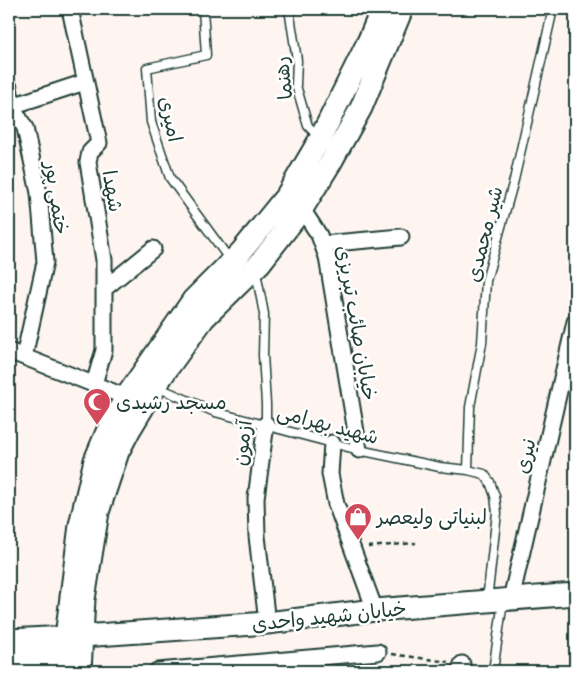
<svg xmlns="http://www.w3.org/2000/svg" width="584" height="680" font-family="Caveat,'Playpen Sans Arabic',sans-serif">
	<style>
		.lines { fill: none; stroke-linecap: round; stroke-linejoin: round }
		.lane-casing { stroke: #1f3d34; stroke-width: 11 }
		.street-casing { stroke: #1f3d34; stroke-width: 19 }
		.secondary-casing { stroke: #1f3d34; stroke-width: 25 }
		.path { stroke: #1f3d34; stroke-width: 2.5; stroke-dasharray: 5 4; stroke-linecap: butt }
		.lane { stroke: #fff; stroke-width: 8 }
		.street { stroke: #fff; stroke-width: 15 }
		.secondary { stroke: #fff; stroke-width: 21 }
		.labels { text-anchor: middle; stroke-width: 5; stroke-linejoin: round; paint-order: stroke }
		.street-label { font-size: 20px; fill: #1f3d34; stroke: #fff }
		.poi-label { font-size: 20px; fill: #1f3d34; stroke: #fff; text-anchor: start }
	</style>
	<rect width="100%" height="100%" fill="#fef5f1"/>
	<filter id="ink" filterUnits="userSpaceOnUse"><feTurbulence type="fractalNoise" baseFrequency=".02" numOctaves="2"/><feDisplacementMap in="SourceGraphic" scale="10" xChannelSelector="R" yChannelSelector="G"/><feConvolveMatrix kernelMatrix="1 2 1 2 8 2 1 2 1" color-interpolation-filters="sRGB"/></filter>
	<g filter="url(#ink)">
		<g class="lines">
			<defs>
				<path id="lane" d="M203,9L206,55L147,68L151,122L170,178L230,260
					M289,9L297,60L296,85L308,126L319,137
					M256,272L264,314L263,355L266,404V424
					M157,387L215,412L359,450L440,467L468,470L484,474L490,482L495,496L497,513L487,600
					M468,470L470,407L482,343L486,281L514,180L553,9
					M493,671L503,601"/>
				<path id="street" d="M70,9L99,143L90,152L88,162L104,260V350L94,384
					M9,87L12,106L25,128L39,193L45,262L24,357
					M12,106L85,82
					M302,209L319,235L327,257L359,450
					M323,244L401,237
					M104,289L153,249
					M9,351L126,397
					M266,424L256,498L257,536L267,623
					M332,443L330,474L336,504L375,610
					M511,599L575,322
					M157,671L378,652
					M460,671L462,664"/>
				<path id="secondary" d="M82,636L267,623L375,610L575,594
					M9,640L66,637
					M9,660L64,658
					M64,671L66,637L80,525L95,460L106,434L126,397L193,300L241,252L287,195L320,139L368,42L382,9
					M80,671L84,599L98,512L118,452L130,429L162,376L204,318L260,263L302,209L331,162L361,108L402,9"/>
			</defs>
			<use href="#lane" class="lane-casing"/>
			<use href="#street" class="street-casing"/>
			<use href="#secondary" class="secondary-casing"/>
			<path class="path" d="M368,547L416,543
				M392,654L448,662"/>
			<use href="#lane" class="lane"/>
			<use href="#street" class="street"/>
			<use href="#secondary" class="secondary"/>
		</g>
	</g>
	<defs>
		<symbol id="mosque-pin" viewBox="-11 -11 22 30"><path d="M0 17L-7.5 6A9.5 9.5 0 1 1 7.5 6Z" fill="#d1495b" stroke="#fff"/><path d="M3.5-4.9A6 6 0 1 0 3.5 4.9A5 5 0 1 1 3.5-4.9Z" fill="#fff"/></symbol>
		<symbol id="shop-pin" viewBox="-11 -11 22 30"><path d="M0 17L-7.5 6A9.5 9.5 0 1 1 7.5 6Z" fill="#d1495b" stroke="#fff"/><path d="M-5-2.5h2.3a2.7 3.5 0 0 1 5.4 0H5L5.5 6h-11ZM-1.5-2.5h3a1.5 2.3 0 0 0-3 0Z" fill="#fff"/></symbol>
	</defs>
	<g fill-rule="evenodd">
		<use href="#mosque-pin" x="81" y="386" width="32" height="43"/>
		<use href="#shop-pin" x="342" y="501" width="32" height="43"/>
	</g>
	<g class="labels">
		<g class="street-label">
			<text transform="translate(283 78) rotate(-97)" y="7">رهنما</text>
			<text transform="translate(171 119) rotate(78)" y="7">امیری</text>
			<text transform="translate(113 191) rotate(80)" y="7">شهدا</text>
			<text transform="translate(57 198) rotate(82)" y="7">ختمی پور</text>
			<text transform="translate(484 234) rotate(-76)" y="7">شیر محمدی</text>
			<text transform="translate(357 323) rotate(80)" y="7">خیابان صائب تبریزی</text>
			<text transform="translate(328 424) rotate(15)" y="7">شهید بهرامی</text>
			<text transform="translate(242 443) rotate(-83)" y="7">آزمون</text>
			<text transform="translate(525 456) rotate(-77)" y="7">نیری</text>
			<text transform="translate(329 616) rotate(-6)" y="7">خیابان شهید واحدی</text>
		</g>
		<g class="poi-label">
			<text x="116" y="409">مسجد رشیدی</text>
			<text x="377" y="524">لبنیاتی ولیعصر</text>
		</g>
	</g>
	<rect width="584" height="680" fill="none" stroke="#fff" stroke-width="30"/>
	<rect x="15" y="15" width="554" height="650" fill="none" stroke="#1f3d34" stroke-width="2" filter="url(#ink)"/>
</svg>
